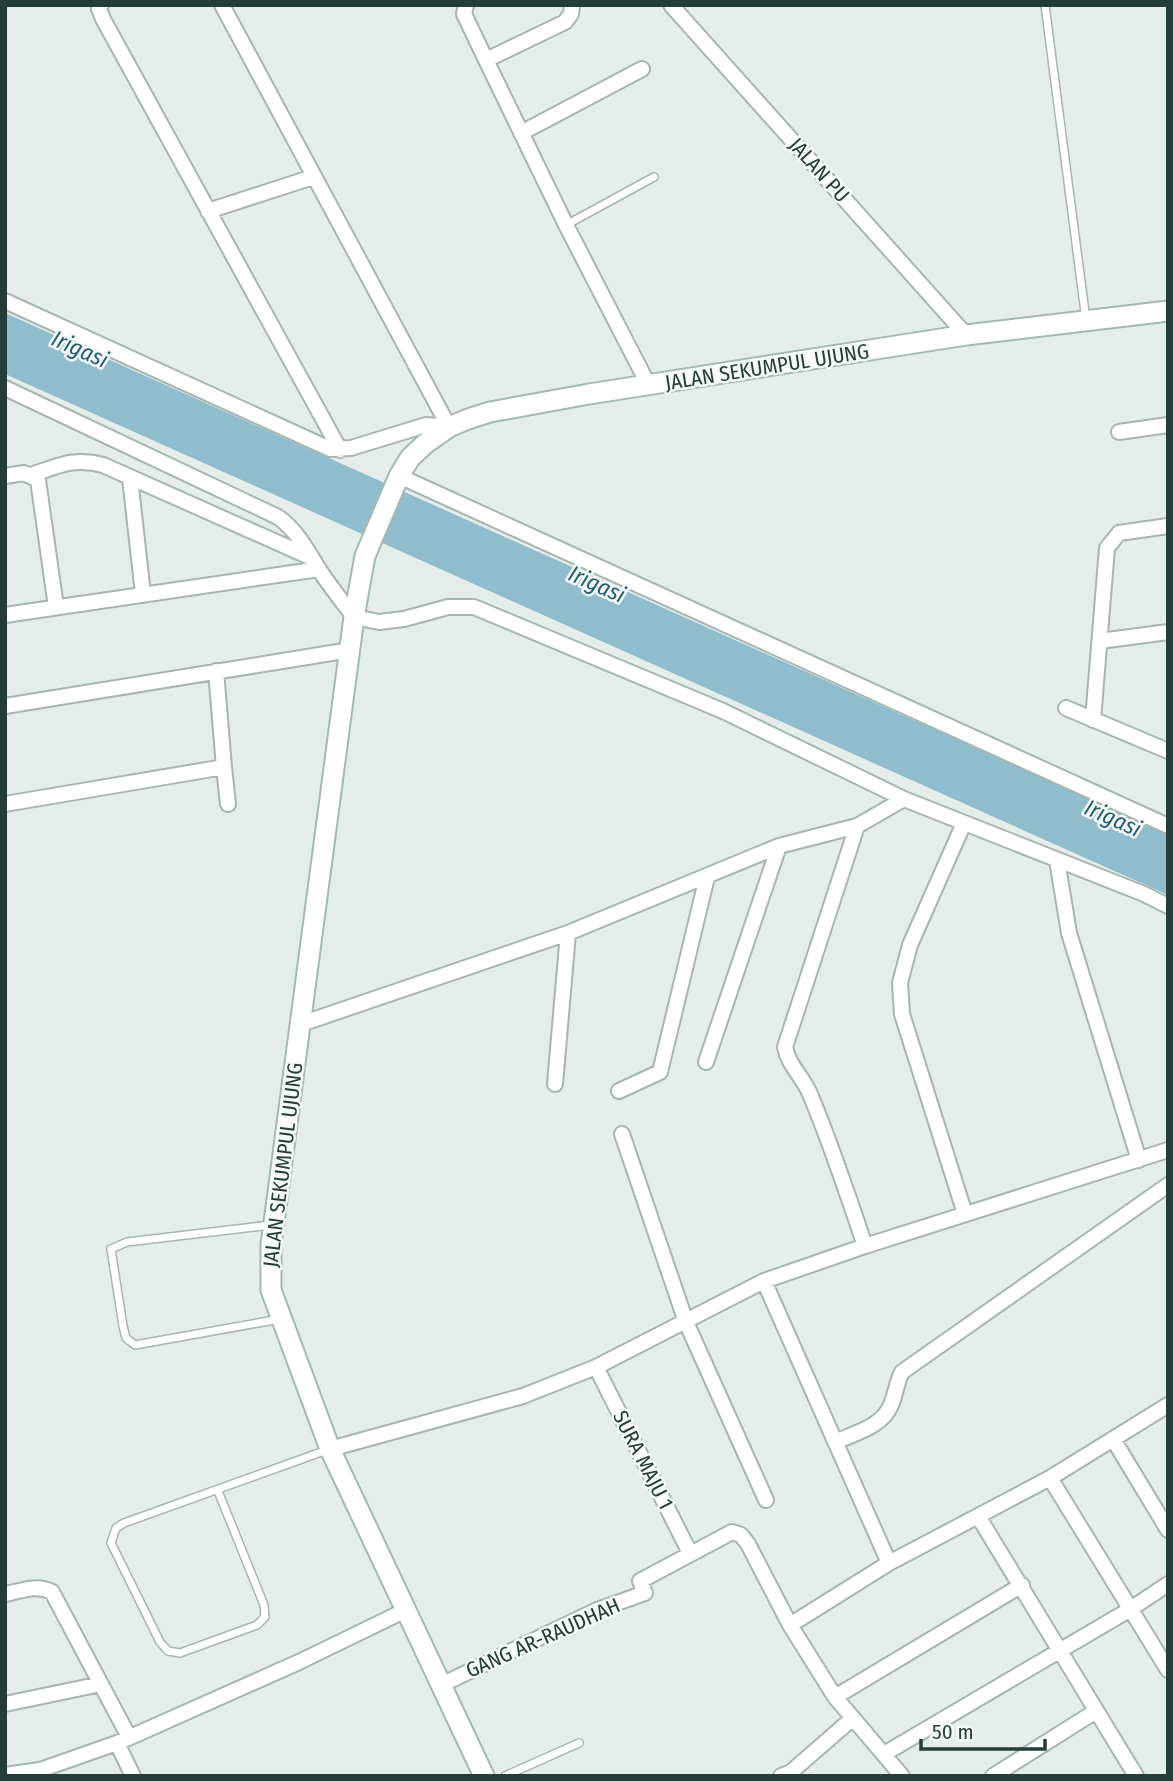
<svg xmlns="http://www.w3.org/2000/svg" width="1173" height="1781" font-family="'Fira Sans Condensed',sans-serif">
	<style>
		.water { fill: #8fbdce }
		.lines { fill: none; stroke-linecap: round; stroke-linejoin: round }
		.service-casing { stroke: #a7b5b1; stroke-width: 10 }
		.minor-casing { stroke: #a7b5b1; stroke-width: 18 }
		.secondary-casing { stroke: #a3b8b3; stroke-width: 23 }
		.service { stroke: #fff; stroke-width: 7 }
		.minor { stroke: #fff; stroke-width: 14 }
		.secondary { stroke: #fff; stroke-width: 19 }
		.labels { text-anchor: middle; stroke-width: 5; stroke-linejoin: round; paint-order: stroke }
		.street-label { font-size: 21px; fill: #243d39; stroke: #f4f9f7 }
		.water-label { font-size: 23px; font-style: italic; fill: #215e76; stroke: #f4f9f7 }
	</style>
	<rect width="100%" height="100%" fill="#e4edea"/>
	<path class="water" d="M5,313L1168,834V895L5,374Z"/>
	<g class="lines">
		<defs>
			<path id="service" d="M1045,5L1086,320
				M566,225L654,177
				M270,1225L127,1242L111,1249L123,1326L126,1338L135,1345L280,1319
				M218,1491L264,1605L265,1617L257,1625L180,1653L168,1651L160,1642L111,1543L116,1528L124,1523L327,1450
				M505,1776L579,1743"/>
			<path id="minor" d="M101,5L99,9L103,19L340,450
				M222,5L449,427
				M466,5L464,14L486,60
				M572,5L571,14L565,22L486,60L566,225L649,386
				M671,5L966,335
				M521,133L642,69
				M208,211L313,177
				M5,301L330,449L351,448L426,425L437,426L444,430
				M5,388L278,517C297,531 306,548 318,568C329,585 342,601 354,617L379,622L404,619L448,607H474L723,711L904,799L1144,894L1168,906
				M1119,432L1168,425
				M31,475C58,466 74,457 103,465L312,558
				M5,476L24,473L38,480L56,607
				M399,476L1168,826
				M130,478L143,594
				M5,615L319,569
				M1100,641L1168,632
				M216,671L224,767
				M5,706L350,650
				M1066,708L1168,751
				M1093,720L1107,548L1119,533L1168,526
				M5,804L224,767L228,804
				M964,823L910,945L900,983L902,1014L965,1214
				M857,826L785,1047C788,1065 803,1077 810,1094C831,1144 848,1195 865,1246
				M1057,860L1069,933L1139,1160
				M301,1024L568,933L779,846L857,826L904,799
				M706,1062L779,846
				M555,1084L568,933
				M619,1091L660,1072L707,877
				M622,1134L686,1322L766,1500
				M764,1281L889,1563L790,1625
				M596,1367L690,1553
				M1113,1439L1168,1530
				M835,1442C855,1433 882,1427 891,1405C896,1394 896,1383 902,1372L1168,1185
				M330,1449L523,1396L596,1367L764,1281L865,1246L1168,1150
				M1050,1478L1168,1670
				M978,1516L1136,1776
				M889,1563L1050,1478L1168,1405
				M5,1594C21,1591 37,1584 52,1592L129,1737
				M441,1685L597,1610L645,1593L640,1581L732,1532L741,1535L748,1544L790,1625L835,1697L902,1776
				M835,1697L1022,1585
				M5,1704L101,1684
				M884,1754L1129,1610L1168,1584
				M5,1775L40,1770L117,1743
				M133,1776L117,1743L299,1662L406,1610
				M781,1776L791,1772L853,1718
				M993,1776L1096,1711"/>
			<path id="secondary" d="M484,1776L330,1449L271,1290V1245L354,617L365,556L399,476L410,458L425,444L449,427L468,419L490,412L589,394L966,335L1168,311"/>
		</defs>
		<use href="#service" class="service-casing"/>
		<use href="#minor" class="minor-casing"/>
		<use href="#secondary" class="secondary-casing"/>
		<use href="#service" class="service"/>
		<use href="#minor" class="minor"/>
		<use href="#secondary" class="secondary"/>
	</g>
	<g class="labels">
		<g class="street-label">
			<text transform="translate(819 170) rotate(48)" y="7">JALAN PU</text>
			<text transform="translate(767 367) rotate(-9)" y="7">JALAN SEKUMPUL UJUNG</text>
			<text transform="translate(283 1165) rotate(-83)" y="7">JALAN SEKUMPUL UJUNG</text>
			<text transform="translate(643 1460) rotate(63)" y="7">SURA MAJU 1</text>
			<text transform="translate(543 1638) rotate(-24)" y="7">GANG AR-RAUDHAH</text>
		</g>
		<g class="water-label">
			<text transform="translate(80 349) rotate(24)" y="8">Irigasi</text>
			<text transform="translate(597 584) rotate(24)" y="8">Irigasi</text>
			<text transform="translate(1113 818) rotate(24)" y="8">Irigasi</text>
		</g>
	</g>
	<rect width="1173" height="1781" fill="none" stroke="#243d39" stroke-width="14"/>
	<path d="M921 1739v10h124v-10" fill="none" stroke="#243d39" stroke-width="3.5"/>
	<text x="932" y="1739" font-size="21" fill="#243d39" stroke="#f4f9f7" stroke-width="5" paint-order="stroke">50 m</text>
</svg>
